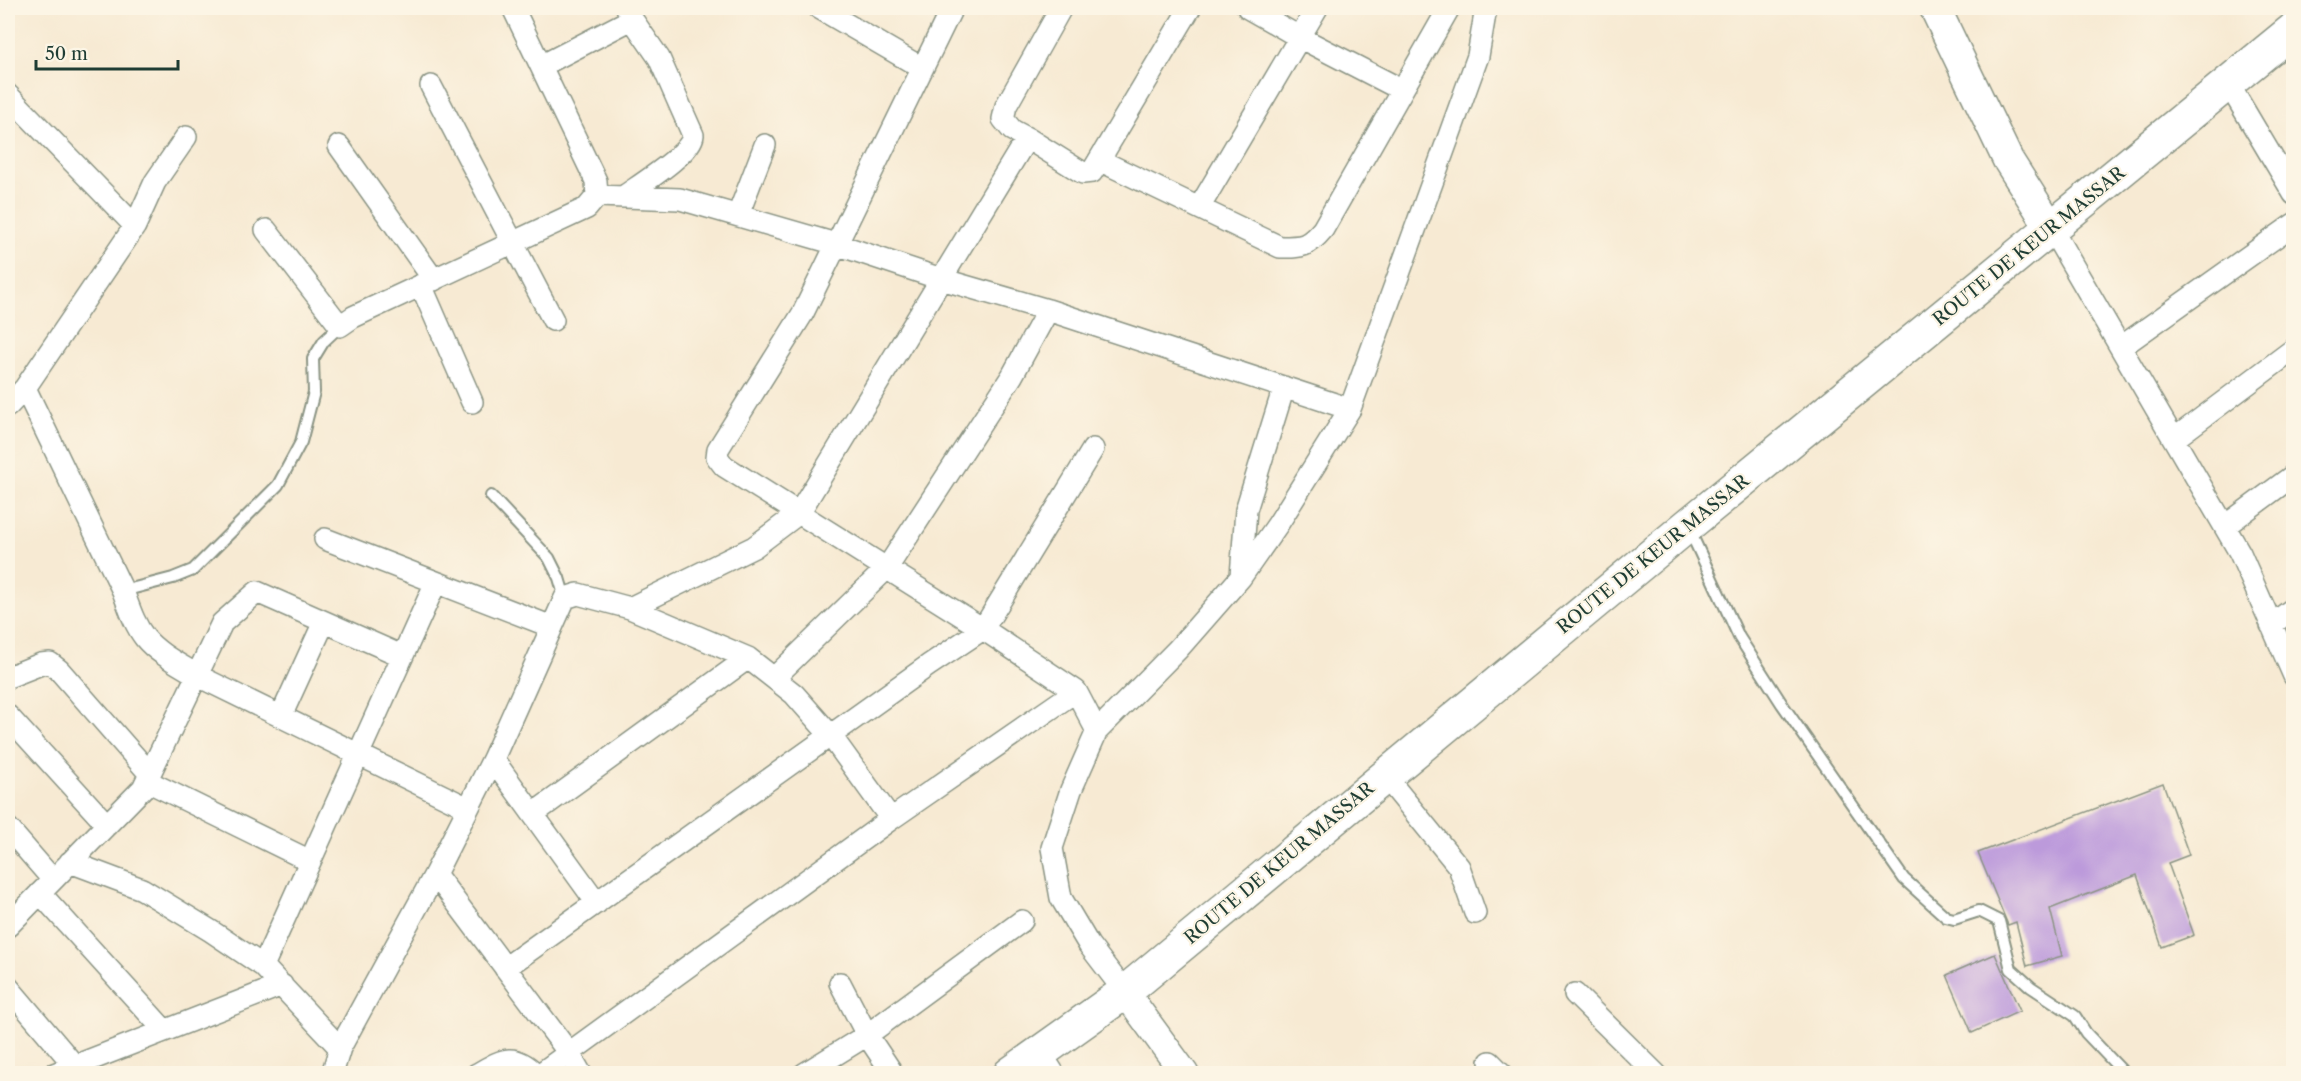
<svg xmlns="http://www.w3.org/2000/svg" width="2301" height="1081" font-family="'Libre Caslon Text',serif">
	<style>
		.building { fill: #bc9adb }
		.lines { fill: none; stroke-linecap: round; stroke-linejoin: round }
		.service-casing { stroke: #8b9484; stroke-width: 14 }
		.minor-casing { stroke: #8b9484; stroke-width: 24 }
		.tertiary-casing { stroke: #8b9484; stroke-width: 30 }
		.secondary-casing { stroke: #8b9484; stroke-width: 33 }
		.primary-casing { stroke: #8b9484; stroke-width: 36 }
		.service { stroke: #fff; stroke-width: 10 }
		.minor { stroke: #fff; stroke-width: 21 }
		.tertiary { stroke: #fff; stroke-width: 27 }
		.secondary { stroke: #fff; stroke-width: 30 }
		.primary { stroke: #fff; stroke-width: 33 }
		.labels { text-anchor: middle; stroke-width: 4.5; stroke-linejoin: round; paint-order: stroke }
		.street-label { font-size: 18px; fill: #1f3d34; stroke: #fcf5e5 }
	</style>
	<rect width="100%" height="100%" fill="#fcf5e5"/>
	<filter id="ink" filterUnits="userSpaceOnUse"><feTurbulence type="fractalNoise" baseFrequency=".0167" numOctaves="2"/><feDisplacementMap in="SourceGraphic" scale="12" xChannelSelector="R" yChannelSelector="G"/><feConvolveMatrix kernelMatrix="1 2 1 2 8 2 1 2 1" color-interpolation-filters="sRGB"/></filter>
	<filter id="wash" filterUnits="userSpaceOnUse"><feTurbulence type="fractalNoise" baseFrequency=".008" numOctaves="4" result="noise"/><feDisplacementMap in="SourceGraphic" scale="24" xChannelSelector="R" yChannelSelector="G"/><feGaussianBlur stdDeviation="1.35" result="paint"/><feColorMatrix in="noise" values="0 0 0 0 0 0 0 0 0 0 0 0 0 0 0 0 0 1.4 0 .05"/><feComposite in="paint" operator="in"/></filter>
	<g filter="url(#wash)">
		<rect width="100%" height="100%" fill="#f7ead3"/>
		<g id="blocks">
			<path class="building" d="M2163,783L2189,855L2168,863L2194,935L2162,947L2137,875L2050,909L2062,956L2027,966L2016,922L2008,925L1978,853Z
				M1995,954L2020,1011L1972,1033L1947,975Z"/>
		</g>
	</g>
	<g filter="url(#ink)">
		<use href="#blocks" fill-opacity="0" stroke="#8b9484" stroke-width="1.5"/>
		<g class="lines">
			<defs>
				<path id="service" d="M491,496L549,558L559,578L565,598
					M1689,529L1739,637L1782,704L1904,879L1946,917L1954,919L1979,911L1999,921L2011,969L2031,987L2075,1016L2086,1033L2125,1074
					M123,591L173,578L193,570L278,485L301,442L314,392L313,359L324,341L340,326"/>
				<path id="minor" d="M819,8L922,68
					M952,8L803,313L718,449L717,457L724,466L983,629L1076,691L1097,731L1071,790L1052,848L1061,898L1089,945L1125,992
					M1248,8L1299,37L1402,90
					M541,66L632,19
					M2228,83L2294,194
					M431,86L553,320
					M8,95L135,226
					M1027,138L1083,173L1092,172L1190,8
					M339,146L434,280
					M1099,160L1280,247C1303,247 1308,247 1323,229L1449,8
					M597,196L680,199L836,244L941,279L1048,310L1350,409
					M623,197C638,186 692,153 693,135L659,58L632,19L627,8
					M1199,208L1317,8
					M738,215L765,145
					M2051,228L2240,553L2294,676
					M266,230L340,326L353,317L587,208L597,196L596,181L513,8
					M421,285L472,402
					M2121,347L2294,224
					M25,388L123,591C129,607 134,624 145,638C158,654 181,665 198,676L468,808
					M8,406L25,388L135,226L155,182L186,137
					M2174,439L2294,349
					M2225,526L2294,475
					M325,539L552,627
					M1241,576L1246,510L1284,387
					M630,608L754,547L799,513L1027,138L1012,130L1003,119L1006,106L1061,8
					M2271,625L2294,608
					M8,677L41,664L50,663L59,670L150,774
					M774,678L887,568L1012,376L1048,310
					M8,716L107,825
					M281,716L324,622
					M1097,731L1178,649L1241,577L1278,524L1350,409L1478,56L1486,8
					M493,759L597,903
					M1385,776L1459,867L1475,913
					M147,781L310,861
					M533,814L748,658
					M8,828L53,880
					M70,862L142,889L211,931L263,966L340,1048
					M435,874L569,1053L581,1074
					M40,893L164,1030
					M8,926L143,788L222,623L257,592L402,656
					M263,966L436,582
					M505,968L929,665L983,629L1093,449
					M840,983L867,1035L893,1074
					M8,987L74,1065L78,1074
					M1575,994L1656,1074
					M1040,1052L1054,1074
					M1490,1062L1502,1074
					M54,1074L282,985
					M332,1074L340,1048L435,874L493,759L565,598L578,594L630,608L748,658L794,694L831,736L891,819
					M477,1074C502,1060 513,1051 536,1074
					M540,1074L891,819L1076,691
					M804,1074L867,1035L1022,921"/>
				<path id="tertiary" d="M1125,992L1185,1074"/>
				<path id="secondary" d="M1935,8L2008,160L2051,228"/>
				<path id="primary" d="M1010,1074L1125,992L1687,526L2294,29"/>
			</defs>
			<use href="#service" class="service-casing"/>
			<use href="#minor" class="minor-casing"/>
			<use href="#tertiary" class="tertiary-casing"/>
			<use href="#secondary" class="secondary-casing"/>
			<use href="#primary" class="primary-casing"/>
			<use href="#service" class="service"/>
			<use href="#minor" class="minor"/>
			<use href="#tertiary" class="tertiary"/>
			<use href="#secondary" class="secondary"/>
			<use href="#primary" class="primary"/>
		</g>
	</g>
	<g class="labels">
		<g class="street-label">
			<text transform="translate(2029 246) rotate(-39)" y="6">ROUTE DE KEUR MASSAR</text>
			<text transform="translate(1653 554) rotate(-39)" y="6">ROUTE DE KEUR MASSAR</text>
			<text transform="translate(1279 863) rotate(-40)" y="6">ROUTE DE KEUR MASSAR</text>
		</g>
	</g>
	<rect width="2301" height="1081" fill="none" stroke="#fcf5e5" stroke-width="30"/>
	<path d="M36 60v9h142v-9" fill="none" stroke="#1f3d34" stroke-width="3"/>
	<text x="45" y="60" font-size="18" fill="#1f3d34" stroke="#fcf5e5" stroke-width="4.5" paint-order="stroke">50 m</text>
</svg>
